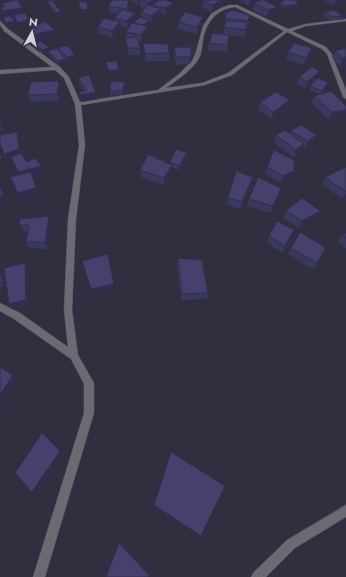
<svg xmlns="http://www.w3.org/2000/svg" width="346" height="577" font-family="Jost,sans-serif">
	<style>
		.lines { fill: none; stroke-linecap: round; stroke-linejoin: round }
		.street-casing { stroke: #4d4c5b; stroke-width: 1 }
		.street { fill: #6a6a72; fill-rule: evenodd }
		.wall { fill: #3b385d }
		.shaded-wall { fill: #302e4c }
		.building { fill: #45416c; stroke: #302e4c }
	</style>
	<rect width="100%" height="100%" fill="#302f3f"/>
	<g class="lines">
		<defs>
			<path id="street" d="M229,5H237L288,29L306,24L346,19V21L306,26L292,31L326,47L331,53L346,90V99L343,97L327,54L322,49L287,32L232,75L205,85L81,105L85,145L76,219L72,310L78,355L94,383V413L45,577H33L84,413V384L71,359L14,319L0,311V303L20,313L68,347L64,310L68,219L79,145L75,104L64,78L55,70L0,74V70L52,67L4,31L0,25V21L8,29L60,67L69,77L80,102L158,90L179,74L192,61L196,52L203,26L211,14L221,8ZM235,7L284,31L228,73L202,83L166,88C177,80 190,72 198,60C202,53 202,46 203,39C207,21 217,9 235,7Z
				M346,505V517L295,548L266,577H251L253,573L287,540Z"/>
		</defs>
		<use href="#street" class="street-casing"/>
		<use href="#street" class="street"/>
	</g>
	<path class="wall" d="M131,0H165L174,3V10L166,15L161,14V16L152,23L150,22V24L147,26V33L141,42H138L140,48V55H129L126,45L125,38L126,37V32L130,26L128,28L121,26V29L113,38L99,34L98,27L115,20L114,18L118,14L109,13L108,6L130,7L128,12L136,20L133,23L141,17V12L145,8L140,7V4L138,5Z
		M203,0H223V6L212,12L202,7Z
		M239,0H258V1L277,7L275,14L267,17L253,10L254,4L249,6Z
		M323,0H345L344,2L334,5Z
		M47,1L61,12L62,15L57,16L48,4Z
		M280,2L299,4L298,7L285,9L280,5Z
		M2,3L22,8L23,14L30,23L19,26L14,16L11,17L16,25L7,27L3,17H4L1,8L4,7Z
		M325,12L343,16L342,20H330L324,16Z
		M226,13L250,15L247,28H246L245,37L229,35L227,52L208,50L209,43L223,34Z
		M178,22L202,23L197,34L178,29Z
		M29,27L55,30L56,37L38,41L31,34Z
		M143,43L169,53V61H146Z
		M34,44L49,48V50L66,63L59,65L49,54L48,52L43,54L35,48Z
		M177,46L193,50V53H192L190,64L176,65L174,55V47H177Z
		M58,47L75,55L76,59L67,61L59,50Z
		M312,48L310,56L304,65L286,60L288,52Z
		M346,48V64L340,66L332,58L335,51Z
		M320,71L317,78L305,89L297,84L299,77Z
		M78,78L96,92L98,99L82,102L79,92L83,91L80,86Z
		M125,82L126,85L123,95H110V91Z
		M328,82L327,86L322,94L346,106V117L329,120L312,103L314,96L320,94L309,90L310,86Z
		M61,88L59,101L31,102L28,95Z
		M290,100L288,108L272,119L259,110L260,102Z
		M290,131L317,135L314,142L305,149L303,147L301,151L294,157L274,143L276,135L290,133Z
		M187,153V157L179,170L172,167V172L164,185L141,177L140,170L170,164V162Z
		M267,167L294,171L292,178L281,183L265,174Z
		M346,167V198L342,199L322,184L325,177Z
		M253,177L251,184L240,209L227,205L228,198Z
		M281,188L279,195L271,213L247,206L249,199Z
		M286,211H320L316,218L299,228L283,218Z
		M52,223L48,249L29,248L26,242L28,231H23L19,225Z
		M346,233V249L338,242L342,235Z
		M269,236L291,237L283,253L267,243Z
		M291,248H326L314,270L288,254Z
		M178,258L208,293L207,299L181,300L177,264Z
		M0,274H2L4,277V286L0,287Z"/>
	<path class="shaded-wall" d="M33,0H45L34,3Z
		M80,0H92V3L81,4Z
		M129,0L130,7L127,16V9Z
		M138,0H140V4L138,5Z
		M155,0H160L153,5V8L149,10L148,3Z
		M222,0H223V6L212,12V5Z
		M249,0H258V2L254,3V4L249,6Z
		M336,0H345L344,2L334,5Z
		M174,3V10L166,15L165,8Z
		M299,4L298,7L285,9L286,6Z
		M277,7L275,14L267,17L268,10Z
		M22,8L24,15L5,18L3,11Z
		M88,9L89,12L82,14L81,10Z
		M161,9V16L152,23L151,16Z
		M61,12L62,15L57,16V13Z
		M135,13L136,20L128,28L127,21Z
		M203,17L202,23L197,34V27Z
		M29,19L30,23L19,26L18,23Z
		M15,21L16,25L7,27L6,23Z
		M150,21V24L147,26V33L141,42V26Z
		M120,22L121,29L113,38L112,31Z
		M55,30L56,37L38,41L36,34Z
		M192,47L191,55L190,64V57Z
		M49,48L50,52L48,51V52L43,54L42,50Z
		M312,48L310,56L304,65L306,58Z
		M75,55L76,59L67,61V57Z
		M346,57V64L340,66L342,58Z
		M65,59L66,63L59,65L58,61Z
		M119,69L120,73L109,75V71Z
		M320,71L317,78L305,89L307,82Z
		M59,81L61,88L59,101L57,94Z
		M125,82L126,85L123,95L122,91Z
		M328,82L327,86L321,95L322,91Z
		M96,92L98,99L82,102L80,95Z
		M290,100L288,108L272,119L273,112Z
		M346,110V117L329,120L332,112Z
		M1,121L5,128V138L0,139V131Z
		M17,132L20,139L22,156L7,162L4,154Z
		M317,135L314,142L305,149L308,141Z
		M304,144L301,151L294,157L296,150Z
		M0,151L4,162L0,164Z
		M187,153V157L179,170V166Z
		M172,165V172L164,185V178Z
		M41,166L44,173L32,176L39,195L21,200L18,193L21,179L18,172Z
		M294,171L292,178L281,183L283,176Z
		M253,177L251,184L240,209L242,202Z
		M0,185L8,202L0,204Z
		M281,188L279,195L271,213L273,206Z
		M346,193V198L342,199Z
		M320,211L316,218L299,228L302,221Z
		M49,216L52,223L48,249L45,242Z
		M294,230L291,237L283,253L285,246Z
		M110,261L116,290L93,295L91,289Z
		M25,263L28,270L30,305L13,310L9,304Z
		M2,274L4,277V286L2,283Z
		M13,375L17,379L0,407V395Z
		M42,433L46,435L63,453L37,493L32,492Z
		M0,481L2,482L0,487Z
		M121,542L150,573L149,575L119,543Z"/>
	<path class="building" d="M18,0L22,8L3,11L1,8L4,7L2,3Z
		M52,0L61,12L57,13L47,1Z
		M112,0H129L127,9L108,6Z
		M140,0H155L148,3Z
		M159,0H165L174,3L165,8L153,5Z
		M203,0H222L212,5Z
		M262,0H264L277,7L268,10L254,3Z
		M285,0H294L299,4L286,6L280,2Z
		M78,2H87L88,9L81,10Z
		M148,5L161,9L151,16L141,12Z
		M123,10L135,13L127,21L114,18Z
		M232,10L250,15L248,21L225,18L226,13Z
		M334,10L343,16L331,17L325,12Z
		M185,12L203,17L197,27L178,22Z
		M25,13L29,19L18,23L14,15Z
		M10,16L15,21L6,23L3,17Z
		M140,17L150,21L143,25L133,23Z
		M104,18L120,22L112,31L98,27Z
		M226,21L246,22V30L224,27Z
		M46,22L55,30L36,34L29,27Z
		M132,23L147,26L141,35L126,32Z
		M212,33L229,35L227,45L209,43Z
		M137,37L140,48H128L125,38Z
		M41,41L49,48L42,50L34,44Z
		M143,43L168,44L169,53L145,54Z
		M294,43L312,48L306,58L288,52Z
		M193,45V50H192V47H177V46Z
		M68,46L75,55L67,57L58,47Z
		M174,47H192L190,57H176Z
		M57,48L65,59L58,61L48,51Z
		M346,48V57L342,58L335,51Z
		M117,61L119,69L109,71L105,62Z
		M312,67L320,71L307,82L299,77Z
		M89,75L96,92L80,95L79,92L86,90L78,78Z
		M318,78L328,82L322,91L310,86Z
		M59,81L57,94L28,95L31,82Z
		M111,81L125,82L122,91H110Z
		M331,91L346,106V110L332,112L314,96Z
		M276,92L290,100L273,112L260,102Z
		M0,121H1L2,131H0Z
		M301,125L317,135L308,141L290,131Z
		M285,130L304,144L296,150L276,135Z
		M17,132L19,149L4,154L0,144V135Z
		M176,149L187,153L179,166L170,162Z
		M274,150L294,160V171L283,176L267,167Z
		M0,152L2,159L0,160Z
		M21,153L27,162L35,158L41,166L18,172L11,157Z
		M148,154L172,165L164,178L140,170Z
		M346,167V192L325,177Z
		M236,171L253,177L242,202L228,198Z
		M31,172L36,188L18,193L10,177Z
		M258,177L281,188L273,206L249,199Z
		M0,186L4,195L0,196Z
		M302,198L320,211L302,221L286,211Z
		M49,216L45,242H26L29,225H19L20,219Z
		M277,221L294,230L285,246L269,236Z
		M300,232L326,248L317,263L291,248Z
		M346,233V238L342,235Z
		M108,254L114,284L91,289L82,261Z
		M178,258L202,260L208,293L182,294Z
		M25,263L26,300L9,304L4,268Z
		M0,274H2V283H0Z
		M0,367L13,375L0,395Z
		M42,433L60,451L32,492L15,473Z
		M171,452L225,486L201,536L154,505Z
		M119,543L149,575L148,577H106Z"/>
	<g transform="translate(32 32) rotate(8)" stroke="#302f3f" stroke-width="3" paint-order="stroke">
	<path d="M0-3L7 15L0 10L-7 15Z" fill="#d2d2dd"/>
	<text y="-6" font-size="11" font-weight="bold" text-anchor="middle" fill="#d2d2dd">N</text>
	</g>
</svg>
